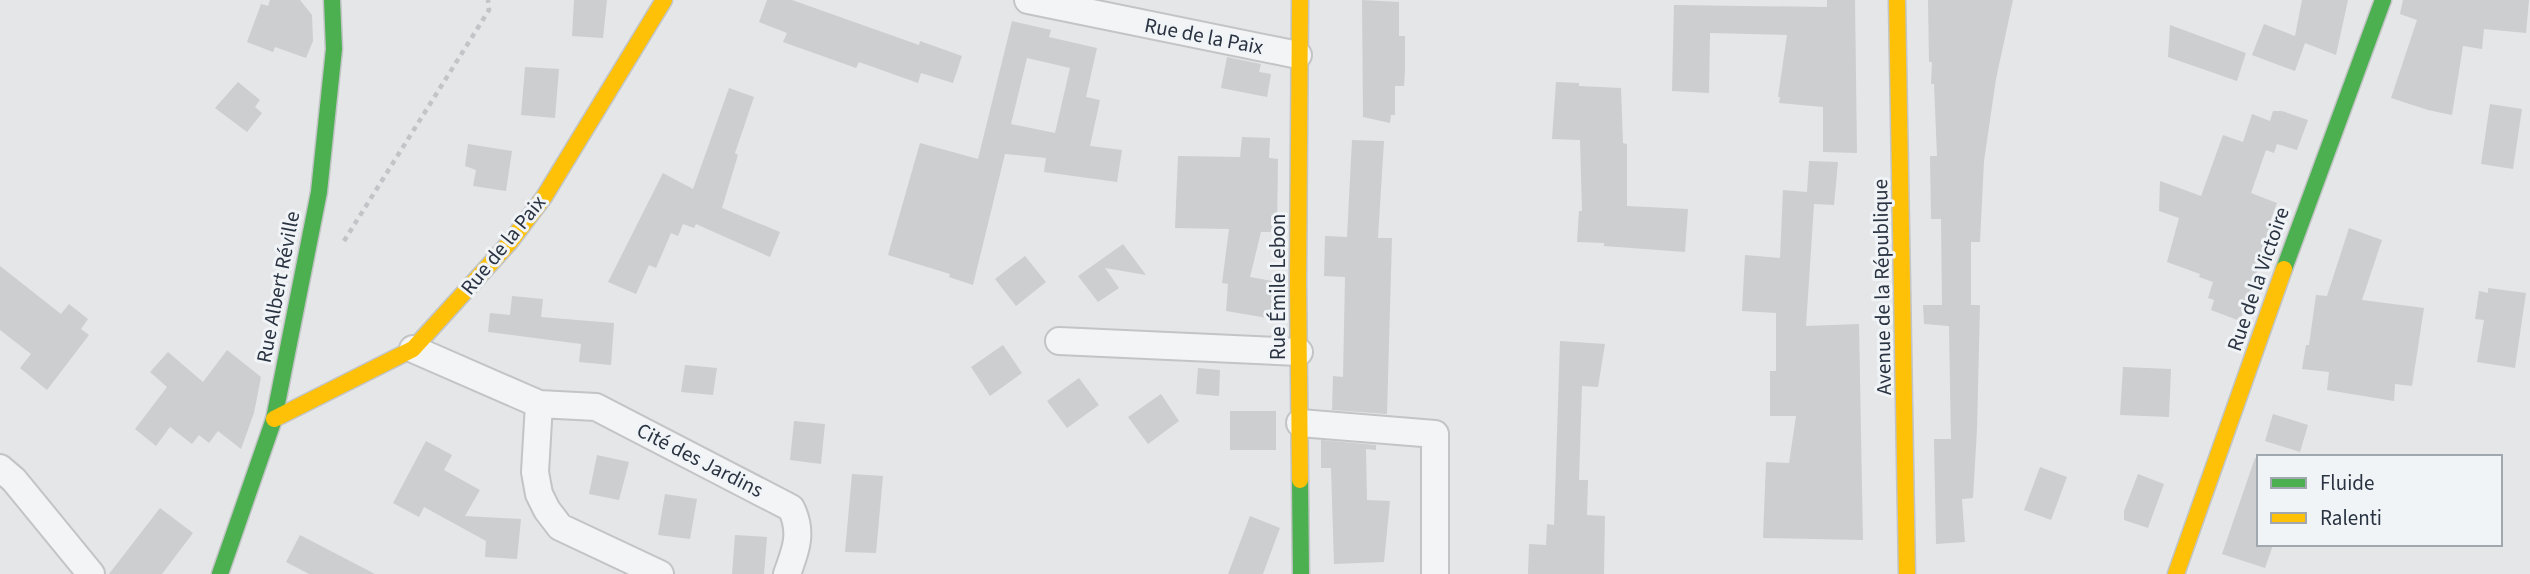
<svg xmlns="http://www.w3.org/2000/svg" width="2530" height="574" font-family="'Source Sans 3',sans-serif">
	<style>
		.building { fill: #ccced0; fill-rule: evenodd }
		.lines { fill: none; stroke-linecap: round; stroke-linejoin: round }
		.street-casing { stroke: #c2c4c6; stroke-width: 30 }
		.fast-casing { stroke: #c2c4c6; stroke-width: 19 }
		.slow-casing { stroke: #c2c4c6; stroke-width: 19 }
		.path { stroke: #c2c4c8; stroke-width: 4.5; stroke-dasharray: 5 5; stroke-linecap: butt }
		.street { stroke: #f2f4f5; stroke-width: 26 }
		.fast { stroke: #4caf50; stroke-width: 16 }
		.slow { stroke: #ffc107; stroke-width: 16 }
		.labels { text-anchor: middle; stroke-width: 6; stroke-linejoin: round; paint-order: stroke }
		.street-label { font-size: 21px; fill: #2a3341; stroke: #f1f4f7 }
	</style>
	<rect width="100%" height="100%" fill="#e4e6e8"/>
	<path class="building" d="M270,0H300L312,15L313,41L306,58L275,47L273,52L247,42L261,4L268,6Z
		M574,0H607L603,38L572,36Z
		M767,0H792L919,45L920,41L962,56L953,83L921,73L918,83L859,62L856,68L783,42L787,33L759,22Z
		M1362,0L1399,2V36H1405V71L1404,86H1395V115H1391L1390,123L1363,117Z
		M1827,0H1855L1857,153L1823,152V107L1779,103L1780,97H1778L1787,35L1710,33L1709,93L1672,91L1674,5L1827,7Z
		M1928,0H2013L1996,79L1984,161L1980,242H1971V305H1980L1977,429L1973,498L1962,499L1965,542L1936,544L1934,439H1951L1950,388L1949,326L1924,324L1923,305H1942L1941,219H1931L1930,156H1937L1934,84H1931L1932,62H1929Z
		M2302,0H2348L2336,55L2305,43L2295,71L2252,55L2264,24L2295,36Z
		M2403,0H2529L2526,33L2484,29L2482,49L2463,46L2452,115L2428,110L2391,98L2417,20L2400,14Z
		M1012,21L1051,30L1049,37L1097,48L1086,97L1100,100L1090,146L1122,150L1117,182L1044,172L1046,158L1005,154L973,285L949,277L950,274L888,255L920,143L978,159ZM1027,58L1070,68L1055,133L1011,124Z
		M2170,25L2246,53L2237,81L2168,57Z
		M1227,57L1261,64L1259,72L1271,74L1267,97L1221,88Z
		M525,67L559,69L555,118L521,115Z
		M238,82L260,100L255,107L262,113L247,132L215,108Z
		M1556,82L1579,83V86L1621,88L1623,143L1627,144V206L1688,209L1685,252L1604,246V243L1577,242L1579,211H1582L1580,140L1552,139Z
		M729,88L754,97L735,153L738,155L722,208L780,232L770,257L696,224L694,228L683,224L678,236L671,233L656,268L649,265L636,294L608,282L663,173L693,189Z
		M2490,104L2522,109L2513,169L2481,164Z
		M2273,111H2282L2308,120L2297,150L2277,144L2274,153L2266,150L2251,193L2277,203L2270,222L2274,223L2240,321L2211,310L2214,300L2208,298L2213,282L2199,277L2200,274L2167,262L2179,218L2159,211L2160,181L2201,196L2223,135L2243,142L2252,114L2270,121Z
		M1242,137L1270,138L1269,158L1278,159L1277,232H1261L1250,277L1277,282L1273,319L1226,311L1228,284L1222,283L1229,229L1175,228L1178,156L1240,157Z
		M1352,140L1384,141L1378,238H1392L1387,414L1332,410L1333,376L1343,377L1345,277L1324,276L1325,236L1347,237Z
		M468,144L512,151L506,191L473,186L476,170L465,166Z
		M1809,161L1838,162L1834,205L1814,204L1806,326L1859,324L1863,540L1763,538L1766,462L1789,463L1796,416H1770V371H1776V313L1742,311L1745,255L1780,258L1783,190L1807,192Z
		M2349,228L2382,240L2362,300L2424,308L2412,386L2395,384L2394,401L2327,390L2329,372L2302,369L2306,345H2309L2316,295L2327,296Z
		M1123,244L1146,275L1105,268L1119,288L1098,302L1078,276Z
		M1025,256L1046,282L1016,306L995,279Z
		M0,266L61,314L69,304L88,319L81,329L89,335L47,390L20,368L31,354L0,330Z
		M2488,288L2526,293L2515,368L2477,362L2484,320L2475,319L2479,291L2488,293Z
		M512,296L543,299L541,317L614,323L611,365L579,362L581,344L488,332L490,313L510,315Z
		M1560,341L1605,344L1598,387L1582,386L1579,480H1588L1587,515L1605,516L1604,574H1528L1529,544L1546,545L1547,524L1554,525Z
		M1003,345L1022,373L990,396L971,367Z
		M227,350L261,377L254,413L241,449L218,431L209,443L199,435L192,444L170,427L156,446L135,429L167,387L150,372L168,352L203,382Z
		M685,365L717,368L713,395L681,392Z
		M2123,367L2171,369L2169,417L2120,415Z
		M1198,368L1220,370L1219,396L1196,394Z
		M1079,378L1099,405L1067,428L1047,401Z
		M1161,394L1179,421L1148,444L1128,417Z
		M1230,411H1276V450H1230Z
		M2273,414L2308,425L2300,452L2265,441Z
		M794,421L825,424L821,464L790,460Z
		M1321,440L1376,445V450L1366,449L1367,500L1390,501L1384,562L1334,564L1331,468H1321Z
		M426,441L452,455L444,470L480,490L465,516L521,519L517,559L485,557L486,541L424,507L419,517L393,503Z
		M597,455L629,462L619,500L589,494Z
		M2255,458H2259V544L2273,545L2265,568L2222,554Z
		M2040,467L2067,477L2051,520L2024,510Z
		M852,474L883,476L876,553L845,552Z
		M2138,474L2164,484L2148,528L2124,520V511Z
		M665,494L697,499L690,539L658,535Z
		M160,508L193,533L162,574H109Z
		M1250,516L1280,528L1267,563L1263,574H1228Z
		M300,535L375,574H309L286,562Z
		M735,535L767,537L764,574H732Z"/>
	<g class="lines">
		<defs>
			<path id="street" d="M1028,0L1298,55
				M1059,341L1299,352
				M413,349L539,404L596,407L791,508C803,532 796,550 787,574
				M539,404L535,472L539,494L547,510L560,527L660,574
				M1300,423L1435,434V574
				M0,468L14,480L91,574"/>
			<path id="fast" d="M2284,269L2383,0
				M1300,480L1301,574
				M220,574L274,419L319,192L334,49L332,0"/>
			<path id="slow" d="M1300,0L1298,281L1300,480
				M1897,0L1907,574
				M274,419L413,349L510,242L544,197L664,0
				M2176,574L2284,269"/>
		</defs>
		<use href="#street" class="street-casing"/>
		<use href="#fast" class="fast-casing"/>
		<use href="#slow" class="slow-casing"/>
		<path class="path" d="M344,241L489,10L488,0"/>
		<use href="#street" class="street"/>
		<use href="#fast" class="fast"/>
		<use href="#slow" class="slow"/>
	</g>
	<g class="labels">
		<g class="street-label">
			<text transform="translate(1204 36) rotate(11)" y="7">Rue de la Paix</text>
			<text transform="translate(503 245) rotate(-51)" y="7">Rue de la Paix</text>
			<text transform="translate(2258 279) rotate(-71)" y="7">Rue de la Victoire</text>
			<text transform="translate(278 287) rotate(-79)" y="7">Rue Albert Réville</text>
			<text transform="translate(1278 287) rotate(-90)" y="7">Rue Émile Lebon</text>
			<text transform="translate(1882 287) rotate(-91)" y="7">Avenue de la République</text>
			<text transform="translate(700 460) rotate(27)" y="7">Cité des Jardins</text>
		</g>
	</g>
	<rect x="2257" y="455" width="245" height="91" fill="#f1f4f7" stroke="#a1a7ae" stroke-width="2"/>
	<rect x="2271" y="478" width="35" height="10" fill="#4caf50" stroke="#a1a7ae" stroke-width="2"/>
	<text x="2320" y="490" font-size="21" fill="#2a3341">Fluide</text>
	<rect x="2271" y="513" width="35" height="10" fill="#ffc107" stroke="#a1a7ae" stroke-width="2"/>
	<text x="2320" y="525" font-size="21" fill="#2a3341">Ralenti</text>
</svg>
